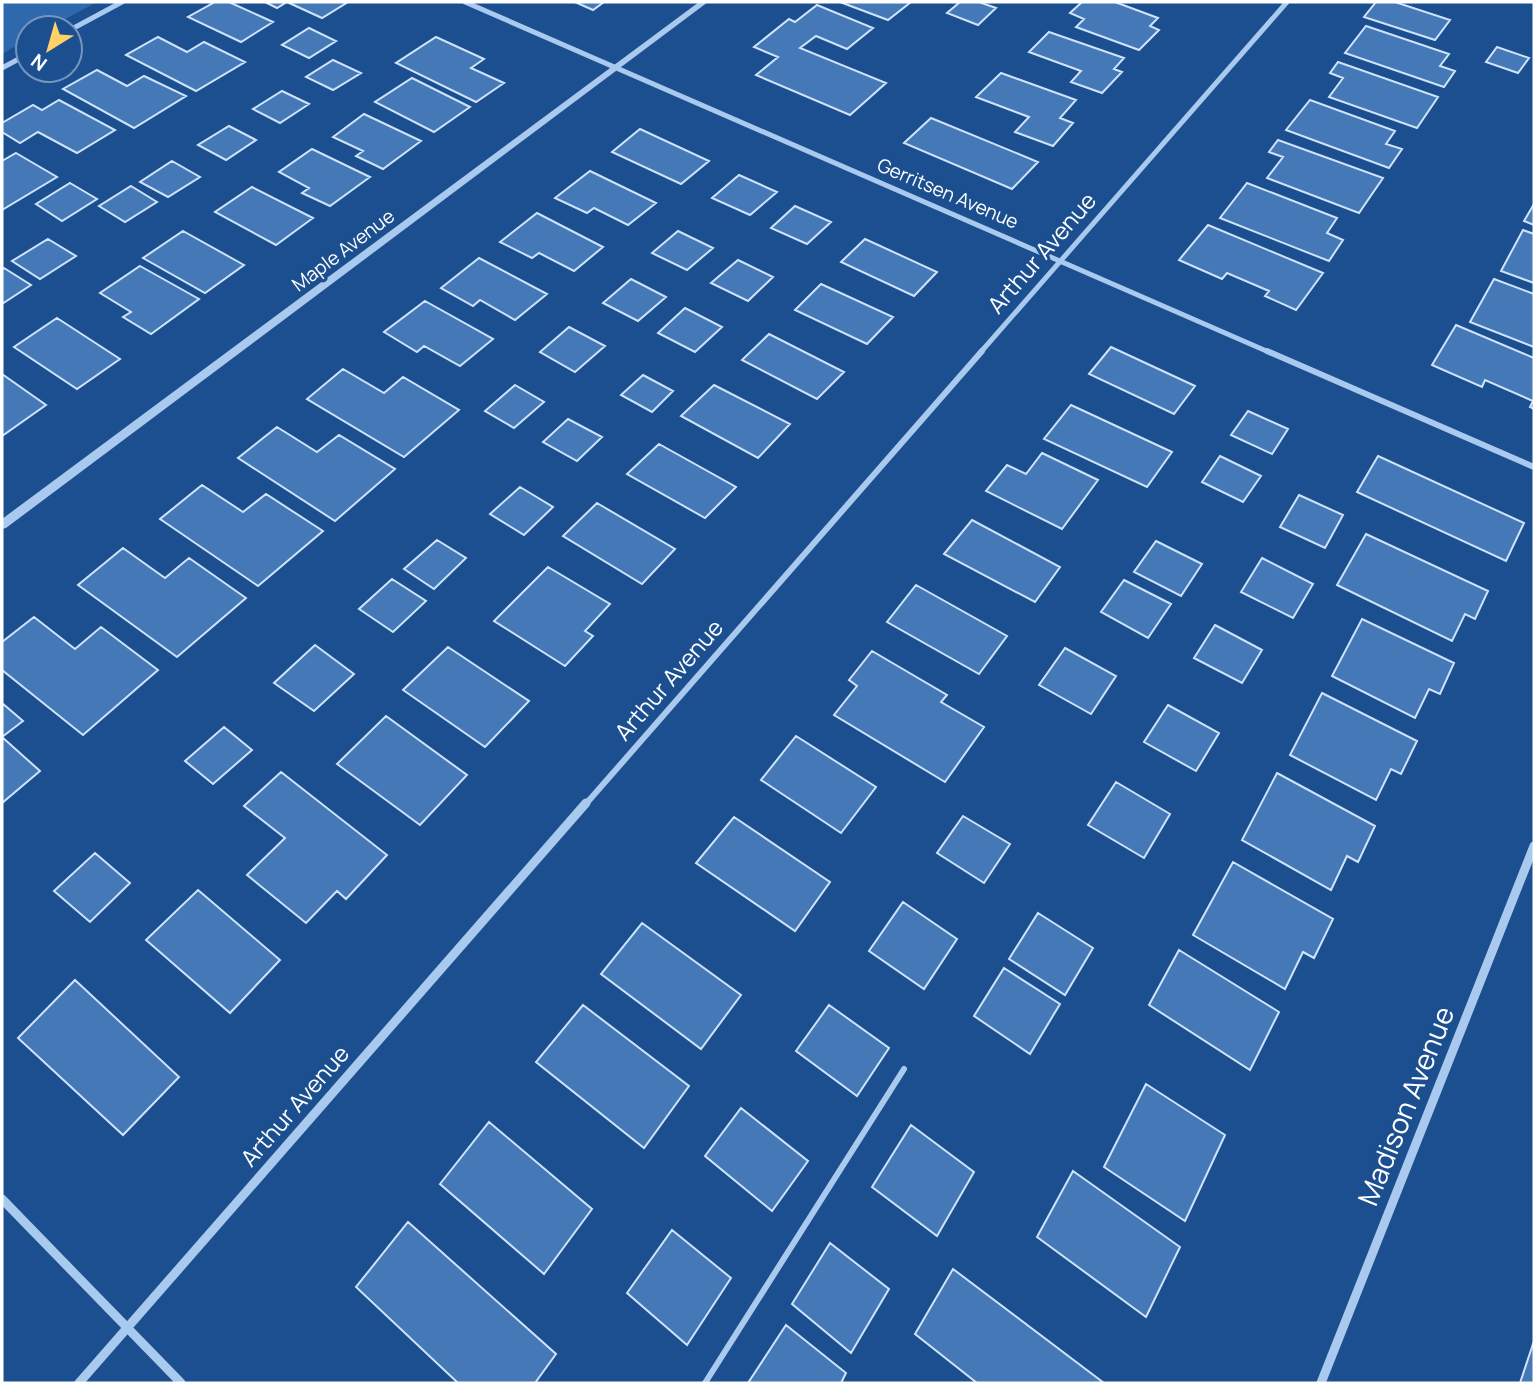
<svg xmlns="http://www.w3.org/2000/svg" width="1536" height="1385" font-family="Manrope,sans-serif">
	<style>
		.green { fill: #2e69ad }
		.building { fill: #4478b7; stroke: #cfe3fa; stroke-width: 2 }
		.lines { fill: none; stroke-linecap: round; stroke-linejoin: round }
		.service { stroke: #a9c9ee; stroke-width: 6 }
		.minor-far2 { stroke: #a9c9ee; stroke-width: 5 }
		.minor-far1 { stroke: #a9c9ee; stroke-width: 6 }
		.minor { stroke: #a9c9ee; stroke-width: 9 }
		.tertiary { fill: #a9c9ee; fill-rule: evenodd }
		.labels { text-anchor: middle; stroke-width: 6; stroke-linejoin: round; paint-order: stroke }
		.far-street-label { font-size: 19px; fill: #fff; stroke: #1b4f8f }
		.street-label { font-size: 23px; fill: #fff; stroke: #1b4f8f }
		.near-street-label { font-size: 28px; fill: #fff; stroke: #1b4f8f }
	</style>
	<rect width="100%" height="100%" fill="#1b4f8f"/>
	<path class="green" d="M2,2H97L49,28H28V39L2,54Z"/>
	<path class="building" d="M215,2H229L273,22L241,42L188,17Z
		M265,2H348L322,18L287,2L277,8Z
		M575,2H604L593,10Z
		M840,2H911L888,20Z
		M960,2H979L996,8L978,25L947,13Z
		M1082,2H1115L1158,18L1150,26L1159,30L1139,50L1076,27L1084,19L1070,13Z
		M1376,2H1395L1450,20L1435,40L1364,17Z
		M817,5L873,28L847,49L816,36L800,48L886,83L850,115L756,75L778,57L754,47L789,19L795,22Z
		M1366,26L1449,54L1440,66L1455,71L1444,87L1345,53Z
		M309,28L336,41L309,58L282,45Z
		M1049,32L1124,58L1114,69L1122,72L1102,93L1071,82L1081,71L1029,52Z
		M158,37L187,52L204,42L245,62L196,91L126,55Z
		M436,37L484,59L471,68L504,83L476,102L396,63Z
		M1497,47L1529,58L1518,73L1486,62Z
		M333,60L361,73L333,90L306,77Z
		M1338,62L1438,97L1417,128L1329,97L1343,78L1330,73Z
		M97,70L127,86L144,76L186,96L134,128L63,89Z
		M1001,73L1076,100L1060,118L1073,123L1053,146L1015,132L1029,117L976,97Z
		M412,78L470,107L434,132L375,102Z
		M282,91L309,104L280,123L253,109Z
		M59,100L115,130L77,153L38,132L20,143L2,132V123L33,105L42,110Z
		M1310,100L1395,131L1386,144L1402,149L1389,168L1286,130Z
		M364,114L421,141L383,169L356,156L363,151L333,137Z
		M931,118L1038,162L1012,189L904,143Z
		M229,126L256,140L226,160L198,145Z
		M640,129L709,161L681,184L612,152Z
		M1278,140L1383,178L1359,213L1267,178L1283,157L1269,152Z
		M312,149L370,177L330,206L302,193L309,188L279,172Z
		M16,153L57,177L2,210V161Z
		M172,161L200,177L168,197L140,182Z
		M590,171L656,203L628,225L594,208L587,213L555,198Z
		M739,175L777,192L750,215L712,198Z
		M70,183L97,199L62,221L36,204Z
		M1247,183L1337,218L1327,233L1343,240L1329,261L1220,218Z
		M131,186L157,202L125,222L99,206Z
		M252,187L313,218L276,245L215,212Z
		M1534,204V225L1524,221Z
		M795,206L831,222L807,244L771,228Z
		M537,213L603,247L574,271L539,253L532,258L500,242Z
		M1208,225L1323,273L1296,310L1265,296L1269,291L1227,273L1222,279L1179,260Z
		M1523,230L1534,234V283L1501,271Z
		M183,231L244,265L205,293L143,258Z
		M678,231L713,248L687,270L652,253Z
		M48,239L76,256L40,279L12,261Z
		M865,239L937,272L914,296L841,262Z
		M479,258L547,294L515,320L480,300L473,306L441,288Z
		M738,260L773,277L748,301L711,283Z
		M140,266L199,299L151,334L123,317L131,312L100,293Z
		M4,268L31,285L2,304V270Z
		M631,279L666,297L638,321L603,303Z
		M1494,279L1534,294V347L1470,322Z
		M821,284L893,317L867,344L795,310Z
		M425,301L493,339L460,366L424,346L417,352L384,332Z
		M685,308L722,327L695,352L658,333Z
		M57,318L120,359L77,389L14,347Z
		M1456,325L1534,358V409L1530,407L1533,401L1485,380L1482,387L1432,365Z
		M569,327L605,346L575,372L540,352Z
		M769,334L844,372L817,399L742,360Z
		M1111,347L1195,386L1174,414L1089,374Z
		M343,369L384,393L403,377L459,410L404,457L307,399Z
		M2,374L46,405L2,436Z
		M643,375L673,391L652,412L621,395Z
		M515,385L544,402L514,428L485,411Z
		M714,385L790,424L758,458L681,416Z
		M1071,405L1172,452L1147,487L1044,439Z
		M1248,411L1288,429L1272,454L1231,435Z
		M568,419L602,437L577,461L543,442Z
		M277,427L317,452L339,435L395,469L335,521L238,458Z
		M659,444L736,487L705,518L627,474Z
		M1042,453L1098,480L1062,529L986,491L1007,465L1026,474Z
		M1220,456L1261,476L1243,502L1202,482Z
		M1378,456L1524,523L1506,561L1357,492Z
		M202,485L243,512L266,494L323,531L258,586L160,519Z
		M520,487L553,507L524,535L490,514Z
		M1299,495L1343,515L1325,548L1280,527Z
		M597,503L675,549L642,584L563,536Z
		M972,520L1060,567L1035,602L944,554Z
		M1366,534L1488,591L1475,619L1465,614L1452,641L1337,585Z
		M437,540L466,558L434,589L404,569Z
		M1156,541L1202,564L1181,596L1134,572Z
		M123,548L165,578L189,558L246,598L177,657L78,585Z
		M1262,558L1313,584L1293,618L1241,592Z
		M548,567L610,604L585,631L593,636L565,666L494,621Z
		M392,579L426,601L393,632L359,609Z
		M1124,580L1171,604L1148,638L1101,612Z
		M916,585L1007,636L979,674L887,622Z
		M34,617L75,649L101,627L158,670L83,735L2,670V642Z
		M1362,619L1454,663L1440,694L1429,689L1415,718L1332,676Z
		M1215,625L1262,650L1242,683L1194,658Z
		M315,645L354,674L314,711L274,683Z
		M448,647L529,701L485,747L403,690Z
		M1065,648L1116,676L1091,714L1039,685Z
		M872,651L947,695L941,702L984,727L945,782L834,715L857,686L849,680Z
		M1322,693L1417,741L1401,774L1391,769L1376,800L1290,755Z
		M2,703L23,721L2,737L40,771L2,803Z
		M1168,705L1219,733L1196,771L1144,742Z
		M386,716L467,775L420,825L337,764Z
		M224,727L252,750L213,784L185,761Z
		M796,736L876,787L841,833L761,780Z
		M281,772L387,855L346,899L337,891L306,923L247,875L285,838L244,806Z
		M1277,773L1375,826L1358,862L1347,856L1331,890L1242,840Z
		M1116,782L1170,814L1144,858L1088,825Z
		M963,816L1010,844L984,883L937,853Z
		M734,817L830,882L795,931L696,863Z
		M95,853L130,883L90,922L54,891Z
		M1233,862L1333,919L1314,958L1303,952L1285,989L1193,935Z
		M198,890L280,960L230,1013L146,940Z
		M903,902L957,939L924,989L869,951Z
		M1038,913L1093,948L1065,995L1009,959Z
		M642,923L741,995L701,1049L601,974Z
		M1179,950L1279,1012L1250,1070L1149,1005Z
		M1004,968L1060,1004L1030,1054L974,1016Z
		M75,980L179,1077L123,1135L18,1038Z
		M583,1005L689,1086L644,1148L536,1062Z
		M829,1005L889,1048L857,1096L796,1051Z
		M1146,1084L1225,1135L1185,1221L1104,1167Z
		M741,1108L808,1161L772,1211L705,1156Z
		M489,1122L592,1209L544,1274L440,1184Z
		M911,1125L974,1172L937,1236L872,1187Z
		M1073,1171L1180,1247L1146,1317L1037,1237Z
		M408,1222L556,1354L535,1383H458L356,1287Z
		M672,1230L731,1278L687,1345L627,1293Z
		M830,1243L889,1289L851,1353L792,1304Z
		M953,1269L1104,1383H977L915,1334Z
		M786,1325L846,1373L841,1383H748Z
		M1534,1341V1383H1520Z"/>
	<g class="lines">
		<path class="service" d="M705,1383L904,1069"/>
		<path class="minor-far2" d="M465,2L1271,353
			M70,30L122,2
			M2,68L28,54
			M980,353L1287,2"/>
		<path class="minor-far1" d="M1267,351L1534,467
			M585,805L982,351"/>
		<path class="minor" d="M2,1199L181,1383
			M79,1383L586,803
			M1321,1383L1534,846"/>
		<path class="tertiary" d="M699,2H708L6,528L2,529V519Z"/>
	</g>
	<g class="labels">
		<g class="far-street-label">
			<text transform="translate(948 193) rotate(23)" y="7">Gerritsen Avenue</text>
			<text transform="translate(343 250) rotate(-37)" y="7">Maple Avenue</text>
		</g>
		<g class="street-label">
			<text transform="translate(1042 253) rotate(-49)" y="8">Arthur Avenue</text>
			<text transform="translate(669 680) rotate(-49)" y="8">Arthur Avenue</text>
			<text transform="translate(295 1106) rotate(-49)" y="8">Arthur Avenue</text>
		</g>
		<g class="near-street-label">
			<text transform="translate(1406 1106) rotate(-68)" y="10">Madison Avenue</text>
		</g>
	</g>
	<rect width="1536" height="1385" fill="none" stroke="#ffffff" stroke-width="7"/>
	<g transform="translate(49 49) rotate(217)"><circle r="33" fill="#1b4f8f" stroke="#7695bc" stroke-width="2"/>
	<path d="M0-5L12 26L0 18L-12 26Z" fill="#ffd166"/>
	<text y="-10" font-size="19" font-weight="bold" text-anchor="middle" fill="#ffffff">N</text>
	</g>
</svg>
